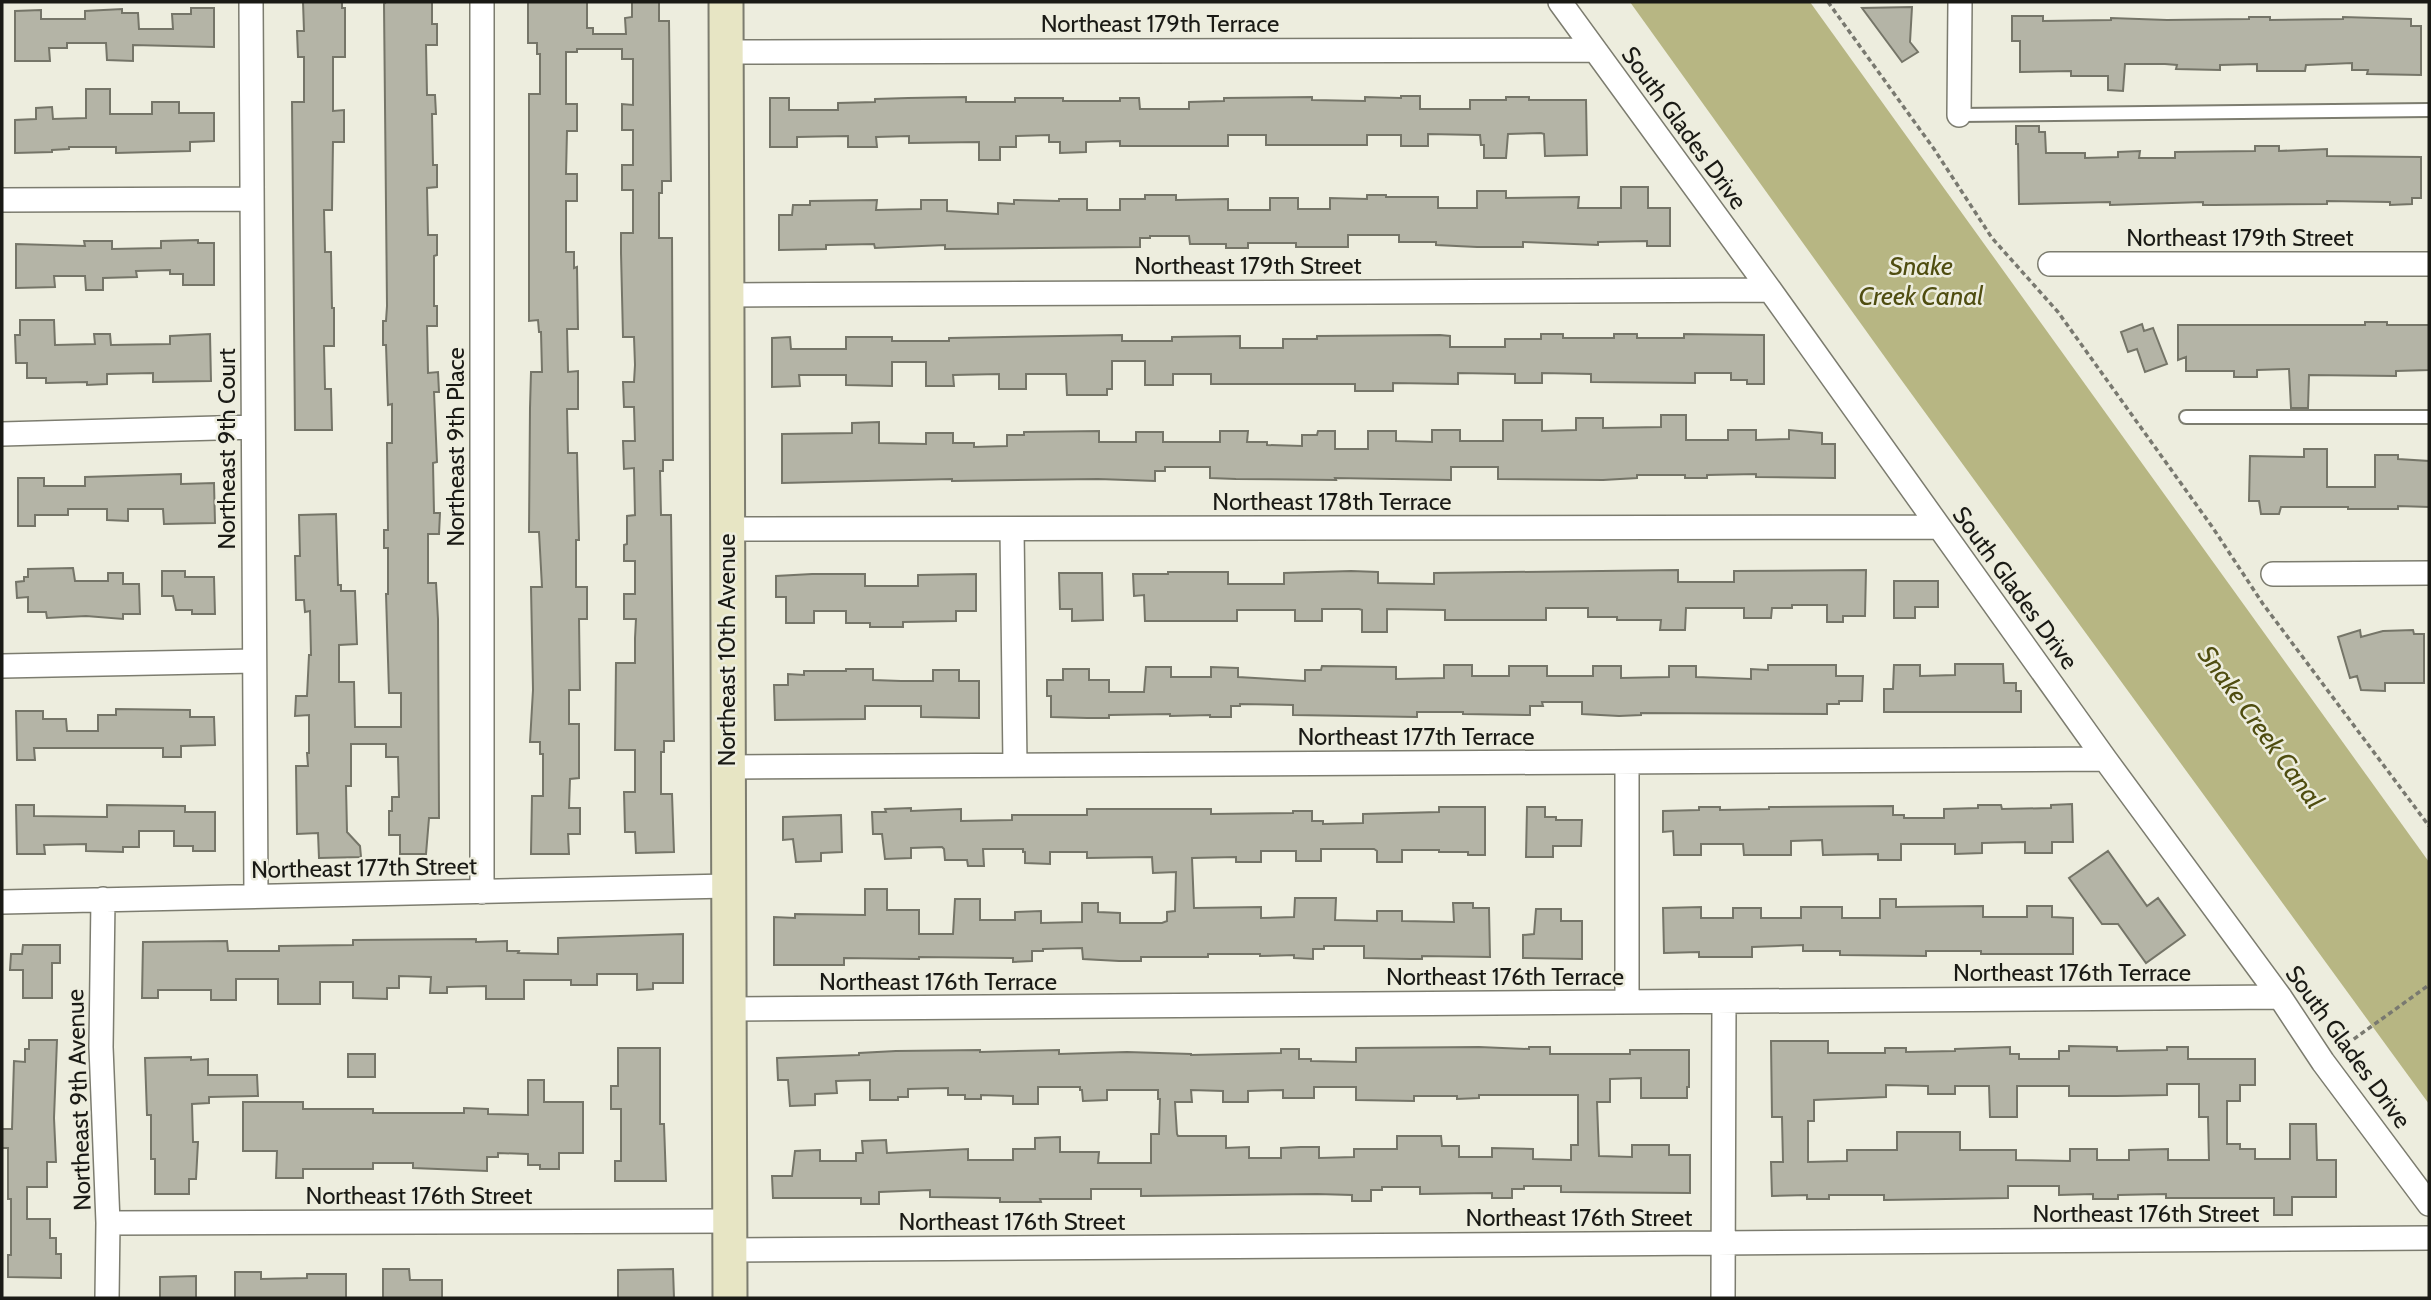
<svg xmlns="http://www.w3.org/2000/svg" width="2431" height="1300" font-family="Cabin,sans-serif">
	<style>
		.water { fill: #b7b683 }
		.building { fill: #b4b4a6; stroke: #757568; stroke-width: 2; fill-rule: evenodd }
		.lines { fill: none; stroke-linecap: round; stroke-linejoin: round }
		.lane-casing { stroke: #7c7c6f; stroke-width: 16 }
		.street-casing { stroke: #7c7c6f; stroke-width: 26 }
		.secondary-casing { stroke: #7c7c6f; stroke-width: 37 }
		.path { stroke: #797970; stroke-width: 3.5; stroke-dasharray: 5 3.5; stroke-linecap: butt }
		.lane { stroke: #fff; stroke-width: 12 }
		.street { stroke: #fff; stroke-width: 23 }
		.secondary { stroke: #e7e5c4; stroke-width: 33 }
		.labels { text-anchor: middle; stroke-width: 5; stroke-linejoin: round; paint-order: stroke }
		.street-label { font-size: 24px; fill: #1a1a15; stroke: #ededde }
		.water-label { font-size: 26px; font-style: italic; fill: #4f4d10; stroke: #ededde }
	</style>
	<rect width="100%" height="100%" fill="#ededde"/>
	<path class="water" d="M1630,2H1810L2429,862V1104L1897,374Z"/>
	<path class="building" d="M303,2H342V8H345V57H333V111L344,110V142H333L332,210H324L325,252H331L332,308H334V346H324L325,389H331L332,430H295L292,102H304V57H298L297,31H304Z
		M386,2H432V24H437V45H426L427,95H435L436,114H432L433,165H437V187L427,188L428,235H437V255L434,256V306H437V326H427L428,373L438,372L439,392H434L437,462L433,463L434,513H440L439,534H428V583H436L438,619L439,818H429L426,854H400V835H389V811H392V797H399L398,757H386V744H351V786H346L347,832L360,846L361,857L319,858L318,833L297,834L296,766H308L307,753H309V715L295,716L296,696H307L309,655H311L310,611L305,612L304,600H296L295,556H300L299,515L336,514L338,585H341V591H355L357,644L339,645V682H354L355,727H401V693H389L386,594H388V548H384V530H388L387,443H392V404L388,405L386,345H383V321H386L387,306L384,4Z
		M528,2H587V28H593V34H626L625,18L632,17V2H659V21H669L671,181H662V193H659V238H672L673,460H663V471H660L661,515H671L674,741H664V752H661V794H672L674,852L636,853L635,832H625L624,792H635V750H615L616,663H635V638L636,619H624V594H635V561H624V545L627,544V516L635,515L634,468L624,469L623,441H635L634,407H624L623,382H634L635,365L634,337H623L621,253V233H633V190H622V165H633V130H622V104L633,105V59H622V49H577V52H566V104H577V131H567L566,174H577V201H566V252H574V268L577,267L578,329H567L568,372L578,371V409H567L568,453H577L579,540H576V587H587V619H579L580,690H569V724H579V778L570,779L569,808H580V834H568L569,854H531L532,796H543V754H540V742H530L533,690L531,587H542L539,532H529L530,408L531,372H542L541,332H539L538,320L529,321V94H540V54H537V43H528Z
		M1912,7L1910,42L1918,52L1902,62L1862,8Z
		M191,8H214V47L133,45V61L107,60L106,43H67V48H49L50,61H15V11L41,10V19H85V11L122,9V13H138L139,29H173L172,14H191Z
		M2012,16H2043V21L2111,20V18L2167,20L2249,19V17H2270V20L2343,19V17L2411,19V26H2421V75L2367,74L2368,70H2352V63L2306,65L2305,71H2257V64L2220,65V70L2176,69L2177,65L2165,64H2125L2123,91L2108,90V76H2071V71L2020,72V41H2012Z
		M86,89H110V114H152V102H179V113H214V141L190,142V151L116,153V147H69V149L52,150V152L15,153V120L36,119V108L52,107L53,119L86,118Z
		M1401,96H1420V109H1470V100H1506V97H1529V100H1586L1587,155L1545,156L1544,134L1541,133L1508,134L1506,158H1484V145H1481L1480,135L1428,134V146H1401V135H1367V145H1266V135H1228V146H1120V141L1086,142V152L1060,153V142H1049V135L1016,136V147H1000V160H979V142L909,143V136L876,137L877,147H848V136L797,137V147H770V98H789V110H838V103L875,102V99L908,98L966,97V102H1015V98H1063V101H1120V98H1139L1140,109H1189V102L1224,101V98L1312,97V100L1365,101V97L1401,98Z
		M2016,126H2039V132H2045L2046,153H2085V158L2118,157V152L2140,151L2139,158H2175V152L2255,151V146H2279V151L2327,149V156L2421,157V198H2412V204L2390,205V202L2327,201V204L2214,205H2203V202L2110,205V202L2019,204L2018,144H2016Z
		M1621,187H1648V208H1670V246H1647V241L1598,242V245L1523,242V247H1477L1436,245V242H1399V235H1348V247H1296V243H1248V248H1226V244H1190L1189,236H1150V238H1140V247L945,249V245L875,248L874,244L826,245V249L779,250V215H792L793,205H810V201L877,200L876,210L921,209V200H947V211L998,214V203L1014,204V200L1059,201V199H1087V210H1120V199H1145V195H1176V200L1228,199V210H1270V198H1298V209H1330V198L1367,199V195H1386V197H1438V208H1477V191H1506V198L1579,197L1578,208H1621Z
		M198,240V243H214V285H183V274H170V270L136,271L137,277L103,278V290H86L85,276H54L55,287L16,288V244L85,246L84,241H112V249L161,248V241Z
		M20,320H54L55,345L95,344L94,334H110L111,345L170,344V336L210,334L211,381L153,382V373L107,374V384L87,385V382L46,383V378H27V363H16L15,335H20Z
		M2365,322H2387V325H2429V370L2396,371V376L2309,375L2308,408H2291L2289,369L2257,370V377H2234V371H2186V357L2178,360V325H2365Z
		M2142,324L2144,331L2153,328L2167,364L2145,372L2137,349L2128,352L2121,332Z
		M1541,334H1563V338H1614V334H1637V338H1684V334L1764,335V384H1747V380H1731V373H1695V383L1591,382V374L1542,373V383H1515V374L1458,373V384L1393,383V391H1355V384H1211V374H1173V385H1145V361H1112V389H1107V395H1067L1066,374H1026V389H999V374L953,375L954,386H926V362H892V386L846,385V375H799L800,386L772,387V338L790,337L791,349H846V337H892V341H949V338L1122,335V341H1172V337L1240,336V348H1283V339H1317V336L1440,335L1450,336V347H1505V339H1541Z
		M1661,415H1686V440H1728V430H1756V440L1789,439V430L1822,433V444H1835V478L1756,477V474L1707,475V478H1685V475H1637V478L1603,480L1498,479V467H1451V480L1335,478L1336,480L1236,479L1210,478V467H1165V471H1155V481L1098,479L952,481V479L782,483V434L852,433V423L879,422V443L926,444V433H953V443H974V447L1007,446V435H1024V432L1099,431V442H1136V432H1163V442H1220V431H1248L1247,442H1267V445L1302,446V435H1317L1318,431H1335V449H1368V431H1396V441L1432,442V430H1460V441H1503V420H1542V431L1576,430V418H1603V428L1661,427Z
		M2304,449H2327V487H2375V455H2398V459L2429,461V507L2398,506V509H2348V507H2281L2279,514H2261L2259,501H2249L2250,456L2304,457Z
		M181,474V484L214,483L215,523L164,524L163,509H128V521L107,520V509H68V515H35V526H18V478H44V486H85V477Z
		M73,568L75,581H108V573H123V584H139L140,614H123V619L86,616L47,618L46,612H28V597L17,598L16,582L24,581V577H28V569Z
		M1678,570V582H1734V571L1866,570L1865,616H1843V622H1827V605H1792V608H1772L1771,618H1744V608H1686L1685,630H1660L1661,620H1617V617H1588V608H1546V620H1445V610L1387,609V632H1362V610L1359,609H1322V621H1295V610H1237V621H1145L1144,595L1134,596L1133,574H1168V572H1228V584H1284V573L1351,571L1378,572V583L1434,584V573Z
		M162,571H185V577H214L215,614H192V610H176L173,596H162Z
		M1059,573H1102L1103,620L1072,621V609H1060Z
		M812,574H865V586H918V575L976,574V611H956V621L903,622V627H870V623H846V611H814V623H786V597H776V576Z
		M1894,581H1938V607H1915V618H1894Z
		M2360,630L2361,637L2383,631L2413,630L2414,634H2424V683H2385V691L2361,690L2357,676L2350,678L2338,637Z
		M1955,664H2003L2004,683H2016V691H2021V712H1884V689H1893L1894,665H1920V676L1955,675Z
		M1444,665H1472V676H1509V666H1547V676H1593V666H1621V678L1669,677V666H1696V677L1751,679V669L1768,670V665H1836V676H1863L1862,701H1839V704H1827V714L1641,713V715L1619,716L1582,714V702H1542L1543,706H1530V715L1463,714V712H1417V717L1293,715V705L1240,704V706H1231V717H1210V715L1170,716V714L1109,715V718H1087L1051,717V696H1047V680H1063V669H1089V680H1109V692H1144L1146,667H1171V677H1211V667L1238,668V677L1305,681V670H1321L1322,666L1396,667V679L1444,678Z
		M846,669H873V680L901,681H933V670H959V681H979V718L921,717V706H865V719L775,720L774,685H788V674L804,675V671H846Z
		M116,709L190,710V717H214L215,745L181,746V757H163V748H34L35,760H17L16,711H43V719H66L67,731H98V715H116Z
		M2072,804L2073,842H2052V853H2025V842L1982,843V853L1955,854V844H1901V860H1878V854L1823,855L1822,840L1791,841V855H1744L1743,844H1701V855H1674L1673,831L1663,832V811L1699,810V807H1720V810L1769,809V807L1893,806V815H1904V818H1944V809L1978,808V805H2001L2002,809L2051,808V805Z
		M16,805H34V816L107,817V805L185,806V812H215V851H193V846H174V831H139V847H123V852L86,851V844L44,845L45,854H17Z
		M1439,807H1485V855H1468V852H1439V850H1402V862H1377V851L1374,849H1321V861H1296V851H1261V862H1236V857L1192,858L1194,908L1261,907V918L1294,917L1295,898H1336L1335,920L1377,921V911H1402V921L1454,922L1453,903H1473V908H1489L1490,957L1422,956V959H1411L1364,958V946H1324V949H1313V959L1294,958V955L1260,956V954H1208V957H1141V961H1119L1083,959L1082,948L1043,949V951H1032V961L1013,962V958L919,957V959L844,958V965H774V917L795,918V914L865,915V889H887V910H919V934H953L955,899H980V920H1015V912L1041,911V923L1082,922V903H1098V912L1120,913V923H1162L1167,921V912L1175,911L1176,872L1153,873L1152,857L1087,858V852H1050V864L1025,863V852H1023V849H983L984,866H968L967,860H945L944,849L942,847L911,848V858L885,859L882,834H873L872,812H886L885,809L911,808V811L961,809V821L1012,820V815H1087V809H1211V814L1293,813V811H1312V821H1323V824L1363,823V814L1439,812Z
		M1527,807H1545V817H1556V820H1582L1581,846H1553V857H1526Z
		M841,815L842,852L821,853V861L796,862L793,839L783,840V817Z
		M2108,851L2147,906L2158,898L2185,935L2146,963L2118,924H2102L2069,878Z
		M1880,899H1896V907L1983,906V917H2027V906H2052V917L2073,918V954H1981V951H1926V956L1840,955V951H1803V945L1752,947V957H1699V952L1664,953L1663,908L1701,907V918H1733V908H1761V918H1801V907H1842V918H1880Z
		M1536,909H1561V921H1582V959L1523,958V935L1534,934Z
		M683,934V983H653V989L637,990V974H597V985H571V980H524V999H486V986L447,987V993H430L431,977L399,976V988H387V999L353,998V982H320V1004H278V979H236V1000H211V990H158V998H142L143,942L227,941L228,951H279V946L353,945V940L476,939V942L507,941V951H519L518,953L558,954V938Z
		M23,945H60V963H52V998H23V970H10L11,954H22Z
		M29,1040H57L54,1118L56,1162H47V1187H27V1219H50V1238H56V1254H61V1278L8,1277V1255H11V1199H8V1148H2V1129H12L14,1061L25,1062V1049H29Z
		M1771,1041H1828V1053H1885V1048H1906V1052L1955,1051V1049L2010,1047V1054H2019V1059H2059V1051H2069V1046L2117,1047V1051L2167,1050V1047H2188V1059H2255V1085H2240V1101H2227V1144H2240V1149H2255V1159H2290V1124H2316L2317,1160H2336V1197H2292V1215H2274V1198H2166V1194L2118,1195V1199H2093V1194L2059,1195V1186H2008V1198L1884,1200V1195H1829V1199H1807V1195L1772,1196L1771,1162H1783L1782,1117H1772ZM2167,1084H2199V1117H2208L2209,1160H2168V1149L2129,1150V1160H2097V1149H2070V1161L2016,1160V1150H1960V1132H1897V1150H1847V1161L1808,1162V1121H1814V1100L1886,1097V1085L1928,1086V1094H1955V1086H1989L1990,1117H2017V1086H2069V1096H2117L2167,1095Z
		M1479,1047L1529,1049V1047H1550V1054H1630V1050H1689V1087H1687V1098H1641V1078L1610,1079V1102H1597L1599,1156L1632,1157V1145H1669V1155H1690V1193L1561,1192V1186H1524V1189H1512V1198H1492V1193L1420,1194V1187H1382V1190H1371V1201H1352V1195L1317,1194L1141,1196V1189H1091V1199H1040L1041,1202H1000V1198L930,1197V1190L879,1192V1204H861V1198H773L772,1176H792L795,1151L820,1150V1161H856V1153H863L862,1141L886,1140L887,1153L968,1149V1160H1013V1149H1035V1138L1060,1137V1152H1099L1098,1163H1151V1134H1159L1160,1099H1158V1090H1107V1100L1083,1101L1082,1090H1080V1087H1038V1104H1013V1096L981,1095V1099H965V1095H948V1088L908,1089V1097H898V1100H870V1080L836,1081L837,1093L815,1094V1105L790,1106L788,1080H778L777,1058L859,1055V1053L896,1051L980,1050V1052L1059,1050V1054L1127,1052L1191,1054V1055L1281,1053V1049H1299V1059H1311V1061L1356,1062V1048ZM1314,1087H1356V1100L1414,1101V1096H1457V1099L1479,1098V1095H1578V1145H1571V1160L1533,1159V1149L1492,1148V1157H1459V1146H1442L1441,1136H1397V1149H1354V1157L1319,1158V1147H1300L1281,1148V1158H1249V1147L1226,1148V1136H1178L1177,1134L1175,1102H1192L1191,1090L1223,1091V1102H1248V1091L1283,1090V1098H1314Z
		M618,1048H660V1124H664L666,1181H615V1161H621V1109H611V1086H618Z
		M348,1054H375V1077H348Z
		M191,1057V1060L208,1059V1075H257L258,1096L209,1097V1103L192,1104L193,1142H198L196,1179H189V1194H155V1159H151V1115H147L145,1058Z
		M528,1080H544V1102H583V1153H559V1169H540V1165H528V1154L498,1153V1157H487V1171L413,1168V1163H373V1169H303V1178H276L277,1151H243V1102H303V1109H373V1113H464V1108L488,1109V1114L528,1115Z
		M383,1269H409L410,1280H442V1298H383Z
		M673,1269L674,1298H618V1270Z
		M235,1272H261V1279L307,1278V1274H346V1298H235Z
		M196,1276V1298H160V1277Z"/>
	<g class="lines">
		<defs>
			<path id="lane" d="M1959,115L2429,110
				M2186,417H2429"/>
			<path id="street" d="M251,2L256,896
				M1560,2L1770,290L2105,759L2280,997L2323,1062L2429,1204
				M726,52L1594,50
				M1959,115L1960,2
				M2,200L252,199
				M2050,264H2429
				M727,295L1770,290
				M2,434L253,427
				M726,529L1939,527
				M1012,529L1015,765
				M2273,574L2429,573
				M2,666L254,661
				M728,767L2105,759
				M482,892V2
				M103,899L101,1047L108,1223L107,1298
				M2,902L728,886
				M1627,1002V762
				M730,1009L2280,997
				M108,1223L730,1221
				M730,1250L2429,1238
				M1723,1298L1724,1002"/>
			<path id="secondary" d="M726,2L730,1298"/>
		</defs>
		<use href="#lane" class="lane-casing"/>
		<use href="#street" class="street-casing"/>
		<use href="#secondary" class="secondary-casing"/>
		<path class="path" d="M1828,2L1934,149L1992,238L2058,312L2213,528L2263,604L2429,826
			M2340,1049L2429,985"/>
		<use href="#lane" class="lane"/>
		<use href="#street" class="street"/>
		<use href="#secondary" class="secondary"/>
	</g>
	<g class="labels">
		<g class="street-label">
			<text x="1160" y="32">Northeast 179th Terrace</text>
			<text transform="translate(1684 128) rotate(54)" y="8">South Glades Drive</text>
			<text x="2240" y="246">Northeast 179th Street</text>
			<text x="1248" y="274">Northeast 179th Street</text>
			<text transform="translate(456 447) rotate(-90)" y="8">Northeast 9th Place</text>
			<text transform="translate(227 449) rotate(-90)" y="8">Northeast 9th Court</text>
			<text x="1332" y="510">Northeast 178th Terrace</text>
			<text transform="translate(2015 588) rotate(54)" y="8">South Glades Drive</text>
			<text transform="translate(727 650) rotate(-90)" y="8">Northeast 10th Avenue</text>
			<text x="1416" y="745">Northeast 177th Terrace</text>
			<text transform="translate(364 868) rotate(-1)" y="8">Northeast 177th Street</text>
			<text x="2072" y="981">Northeast 176th Terrace</text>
			<text x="1505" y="985">Northeast 176th Terrace</text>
			<text x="938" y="990">Northeast 176th Terrace</text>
			<text transform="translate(2348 1047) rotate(54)" y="8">South Glades Drive</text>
			<text transform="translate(79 1100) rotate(-92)" y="8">Northeast 9th Avenue</text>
			<text x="419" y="1204">Northeast 176th Street</text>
			<text x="2146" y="1222">Northeast 176th Street</text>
			<text x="1579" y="1226">Northeast 176th Street</text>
			<text x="1012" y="1230">Northeast 176th Street</text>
		</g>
		<g class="water-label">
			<text x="1921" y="275">Snake<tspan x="1921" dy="30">Creek Canal</tspan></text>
			<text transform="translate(2261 727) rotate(54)" y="9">Snake Creek Canal</text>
		</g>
	</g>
	<rect width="2431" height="1300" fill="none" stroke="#1a1a15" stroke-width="7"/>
</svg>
